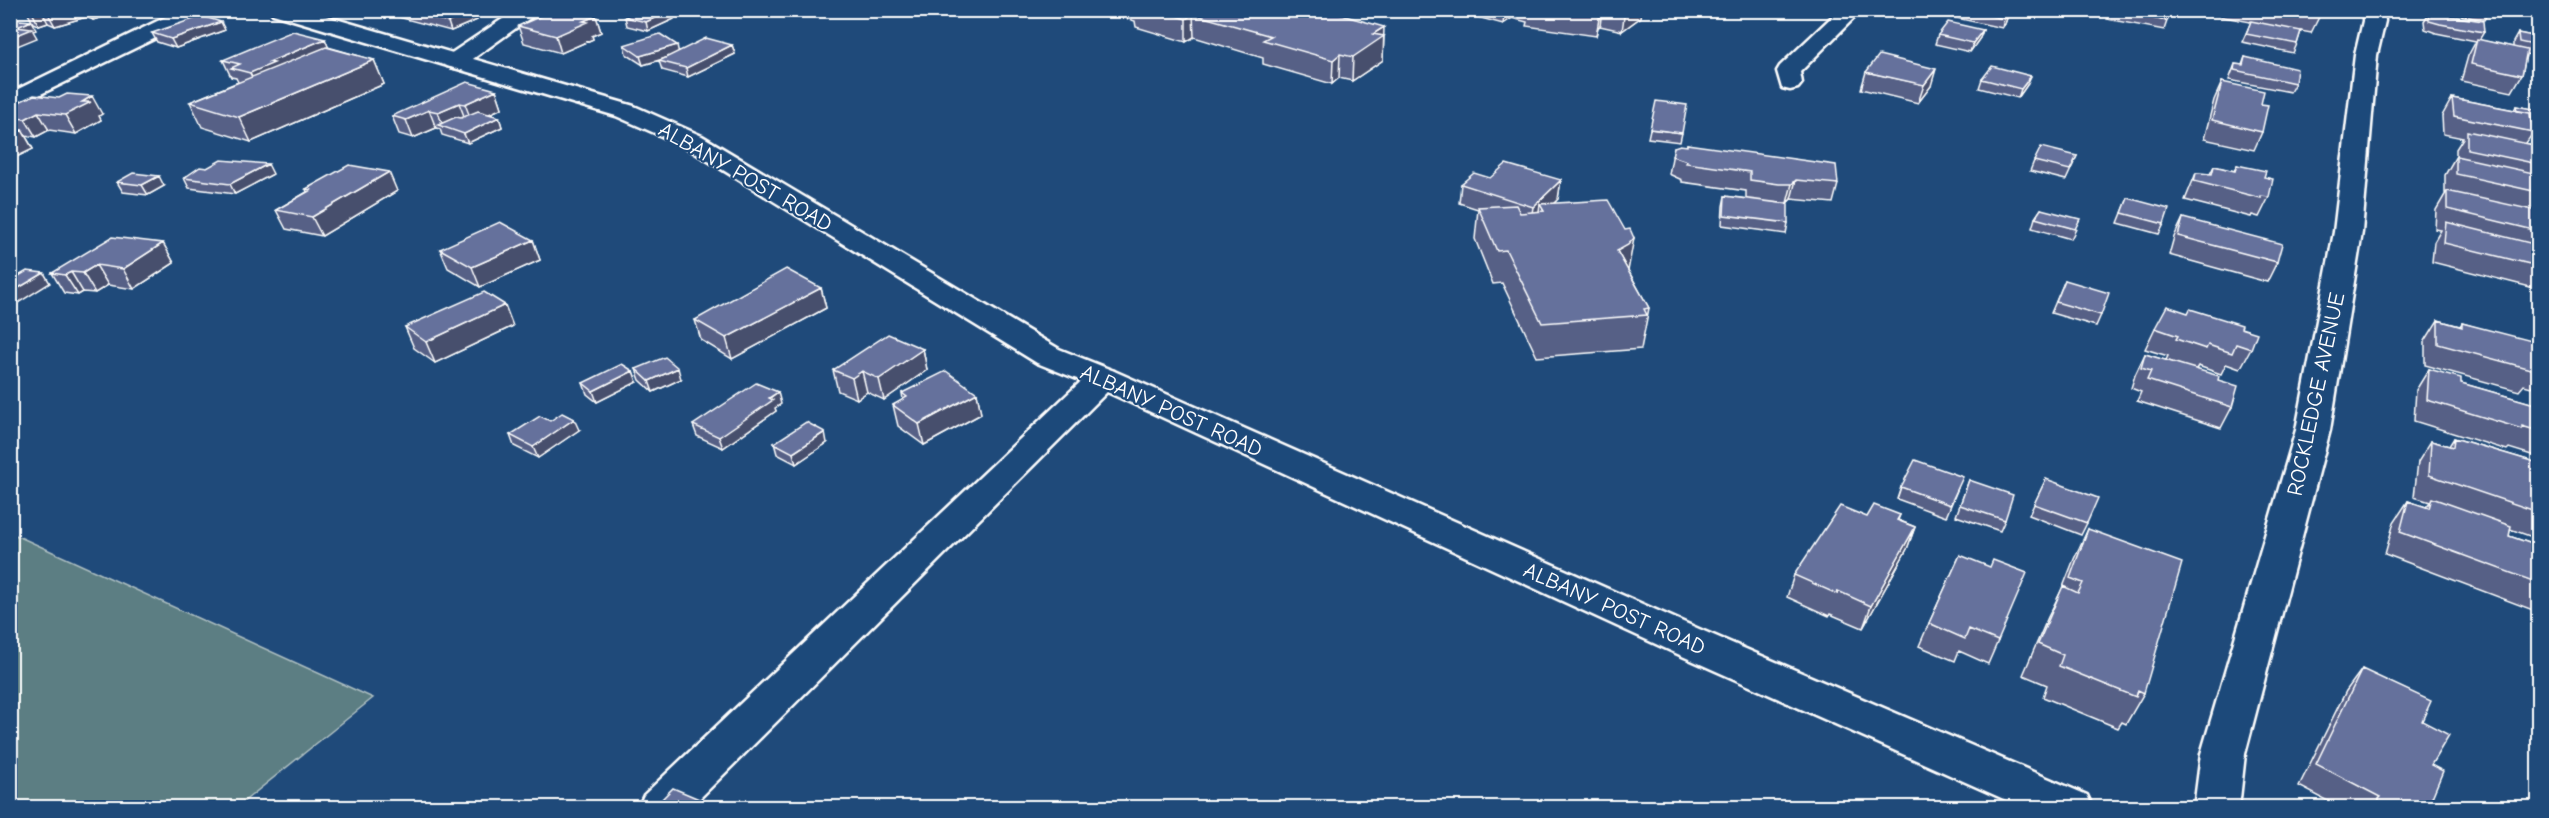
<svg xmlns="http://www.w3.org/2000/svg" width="2549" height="818" font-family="'Comic Neue',sans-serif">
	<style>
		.green { fill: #5b7e83; stroke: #adbec1; stroke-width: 1.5 }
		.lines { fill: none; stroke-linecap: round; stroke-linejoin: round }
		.minor-casing { stroke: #fff; stroke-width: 5 }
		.major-casing { stroke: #fff; stroke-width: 5 }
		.minor { fill: #1f4a7a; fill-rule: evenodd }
		.major { fill: #1f4a7a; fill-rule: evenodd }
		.wall { fill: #576186; stroke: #fff; stroke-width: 1.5 }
		.shaded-wall { fill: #474f6d; stroke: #fff; stroke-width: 1.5 }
		.building { fill: #65719c; stroke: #fff; stroke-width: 1.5 }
		.labels { text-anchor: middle; stroke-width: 4.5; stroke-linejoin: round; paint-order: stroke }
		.street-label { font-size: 22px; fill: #fff; stroke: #1f4a7a }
	</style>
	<rect width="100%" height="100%" fill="#1f4a7a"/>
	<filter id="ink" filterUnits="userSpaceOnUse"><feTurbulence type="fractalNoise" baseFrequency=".0167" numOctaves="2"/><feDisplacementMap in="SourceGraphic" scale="12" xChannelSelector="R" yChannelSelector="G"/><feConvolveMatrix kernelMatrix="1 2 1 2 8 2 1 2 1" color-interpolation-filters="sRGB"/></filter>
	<g filter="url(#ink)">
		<path class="green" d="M11,533L373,698L237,807H11Z"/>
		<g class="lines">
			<defs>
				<path id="minor" d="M180,10H208L205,14L10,109V93Z
					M516,10H541L463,66L455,68L447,66L444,61L447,56Z
					M1839,10H1862L1800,72L1802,83L1798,88L1790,90L1782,88L1777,71L1780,66Z
					M2363,10H2384L2385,21L2377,55L2362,232L2330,430L2245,754L2239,808H2194L2201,754L2296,430L2334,232L2355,55L2363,21Z
					M1103,368L1114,371L1119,378L1114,385L690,808H638L644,795L1092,371Z"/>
				<path id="major" d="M270,10H305L634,106L702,136L1059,349L1114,371L1699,629L2087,795L2093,808H2024L1671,651L1092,385L1037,363L684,146L616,116L273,14Z"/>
			</defs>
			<use href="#minor" class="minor-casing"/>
			<use href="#major" class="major-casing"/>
			<use href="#minor" class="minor"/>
			<use href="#major" class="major"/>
		</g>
		<path class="wall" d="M26,10H136L127,13L121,11L93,20L86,17L55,26L48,23L39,26L33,23Z
			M396,10H472L474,11L477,20L451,31L398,17Z
			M1099,10H1343L1339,15L1384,36L1383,60L1352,81L1339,78L1332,84L1263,64V58L1194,37L1186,42L1136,27L1135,21Z
			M1452,10H1642L1641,17L1622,31L1600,26L1598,27L1596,36L1526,26L1527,22L1512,18L1503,24Z
			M1898,10H1933L1932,12L1927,17Z
			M1942,10H1988L2008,15L2005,24L2002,28L1943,15L1944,11Z
			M2110,10L2167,21L2164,30L2107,19Z
			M2219,10H2320L2319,17L2311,33L2301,31L2297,44L2293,53L2242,42L2251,22L2218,16Z
			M2433,10H2489V11L2484,20Z
			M2538,10V14L2518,10Z
			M2429,13L2484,32L2479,40L2513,47V42L2518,33L2538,37V56L2526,54L2522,75L2512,92L2461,81L2468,56L2476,41L2436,33L2425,29L2424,21Z
			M596,16L601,32L592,36L593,39L561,53L524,43L518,26Z
			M625,17L674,19L648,31L627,26Z
			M225,30L176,48L157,42L152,33Z
			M1983,30L1980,38L1970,52L1935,44L1938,35Z
			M325,39L328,47L374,60L384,84L251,142L202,127L190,102L238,82L236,78L231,77L223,60Z
			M624,45L679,51L732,45L735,54L688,77L662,70L659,61L661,60L643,65L626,54Z
			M2245,57L2295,83L2290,92L2229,80L2235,64L2242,65Z
			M1866,72L1931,86L1918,103L1861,89Z
			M1982,79L2027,85L2018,98L1979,88Z
			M2222,82L2261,104L2262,132L2254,150L2204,139L2214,100Z
			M496,90L502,108L489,114L499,117L502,127L468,143L442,135L440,129L436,128L413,138L399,134L392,116Z
			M2452,98L2514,110L2516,106L2538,110V134L2533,133L2526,143L2538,146V240L2536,244L2538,245V289L2432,262L2434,242L2441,230L2435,229L2436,210L2446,193H2445V175L2456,156V149L2463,138L2443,134L2442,116Z
			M10,106L102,114L99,116L101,120L76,134L49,130L36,137L25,135L33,149L10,160Z
			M1650,129L1682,133L1680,142L1648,138Z
			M1687,144L1838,184L1833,203L1791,199L1787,203H1778L1788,223L1786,234L1722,225L1723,206L1725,196L1746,199V191L1682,182V180L1669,174L1674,147L1687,146Z
			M2077,156L2066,180L2030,171L2034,161Z
			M2237,165L2264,177L2269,197L2259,217L2252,215L2251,217L2185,200L2196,173L2210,174L2214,166L2234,171Z
			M273,174L235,194L189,188L184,178Z
			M1490,178L1561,180L1558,199L1554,203L1628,270L1649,308L1641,349L1537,357L1502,283L1493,284L1475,239L1478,209L1459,203L1461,184Z
			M117,182L164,186L148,195L123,192Z
			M306,189L397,191L322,236L286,229L276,210L307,192Z
			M2128,198L2164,224L2159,234L2118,223Z
			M2041,209L2076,229L2071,239L2032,228L2035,218Z
			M2183,218L2277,262L2267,282L2169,255L2174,237Z
			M533,240L540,260L480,287L448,268L440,249Z
			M163,243L174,263L134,289L108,285L95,293L83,292L78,295L64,293L52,273Z
			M2065,280L2101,315L2096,326L2051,313Z
			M821,288L826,308L732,359L701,340L695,320Z
			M2188,313L2241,328L2251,349L2240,369L2226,364L2221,374L2198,366L2196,369L2218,380L2232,407L2221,428L2137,401L2141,392L2131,388L2135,375L2145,354L2180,365L2166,360L2168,356L2145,349L2155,328Z
			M2438,320L2460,326L2462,323L2538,346V376L2531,387L2524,385L2519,391L2425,365V341Z
			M513,326L435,363L414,348L405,327Z
			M923,349L927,370L884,400L867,392L857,399L838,391L833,370Z
			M636,369L681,379L653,392L640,380Z
			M2429,369L2461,383L2538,405V457L2509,448L2507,450L2414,421L2416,390Z
			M633,371L637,382L597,402L587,394L583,383Z
			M902,393H977L981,414L924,445L898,426L893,405L903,400Z
			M781,404L775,408L776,411L723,448L697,436L693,425Z
			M579,430L538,458L514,446L510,435Z
			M2454,438L2538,463V539L2510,529L2509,536L2538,546V612L2385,554L2394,522L2408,501L2426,507L2430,502L2414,497L2418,462L2431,441L2449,446Z
			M774,443H827L796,464L777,454Z
			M2046,479L2087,523L2081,535L2029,515Z
			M1969,480L2005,520L2000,531L1956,516Z
			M1901,487L1958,488L1946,517L1897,499Z
			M1900,515L1898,520L1915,527L1907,549L1863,628L1830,614L1829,616L1787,597L1794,575L1867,517Z
			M2088,529L2144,693L2126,724L2122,722L2118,728L2043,697L2047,685L2023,675L2048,617L2063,587L2074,559Z
			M1960,555L1998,641L1988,664L1959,651L1955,661L1919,646L1929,623Z
			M2362,669L2422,721L2431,765L2428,807H2339L2299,786L2346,691Z"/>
		<path class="shaded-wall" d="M31,10H41L48,23L39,26Z
			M46,10H83L86,17L55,26Z
			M88,10H121V11L93,20Z
			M125,10H136L127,13Z
			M671,10H672L674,19L648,31L646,22Z
			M1330,10H1343L1329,26Z
			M1505,10H1513L1512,18L1503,24Z
			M1598,10H1602L1600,26L1598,27L1596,36L1600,13Z
			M1625,10H1642L1641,17L1622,31Z
			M1929,10H1933L1932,12L1927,17Z
			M474,11L477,20L451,31L448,22Z
			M1193,14L1194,37L1186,42V19Z
			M2008,15L2005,24L2002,28L2004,19Z
			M596,16L601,32L592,36L593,39L561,53L556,36L583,21Z
			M31,21L36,30L33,31L37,38L10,49V38L17,27Z
			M221,22L225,30L176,48L171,39Z
			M1384,27L1383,60L1352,81L1353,57L1373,34Z
			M1983,30L1980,38L1970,52L1973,43Z
			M325,39L332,56L258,90L250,73L269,62Z
			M677,45L679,54L643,65L640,56Z
			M732,45L735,54L688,77L686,68Z
			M1340,54L1339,78L1332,84L1333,60Z
			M374,60L384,84L251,142L239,117Z
			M1936,69L1931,86L1918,103L1924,85Z
			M2031,76L2027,85L2018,98L2021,89Z
			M496,90L502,108L472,122L465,104Z
			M92,96L102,114L99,116L101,120L76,134L65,115L82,102Z
			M459,103L466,121L443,127L438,112Z
			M429,110L436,128L413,138L406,120Z
			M38,112L49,130L36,137L25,119Z
			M499,117L502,127L468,143L464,134Z
			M22,130L33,149L10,160V136Z
			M268,164L273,174L235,194L230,184Z
			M389,172L397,191L322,236L312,217Z
			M159,176L164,186L148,195L142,185Z
			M1561,180L1558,199L1544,213V211L1540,204L1538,219L1530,226L1533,207Z
			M1796,180L1791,199L1787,203L1792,184Z
			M1634,238L1628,271L1617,251Z
			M533,240L540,260L480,287L472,267Z
			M163,243L174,263L134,289L123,269Z
			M96,265L108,285L95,293L83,273Z
			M71,272L83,292L78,295L65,275Z
			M44,273L50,283L10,308V293Z
			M821,288L826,308L732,359L726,338Z
			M505,305L513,326L435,363L426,342Z
			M923,349L927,370L884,400L879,379Z
			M678,368L681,379L653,392L649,381Z
			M633,371L637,382L597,402L593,391Z
			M862,371L867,392L857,399L852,378Z
			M778,392L781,404L775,408L776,411L723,448L719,437Z
			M977,393L981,414L924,445L919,424Z
			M574,419L579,430L538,458L533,447Z
			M825,432L827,443L796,464L793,453Z
			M10,433L14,438L10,440Z
			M1915,527L1907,549L1863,628L1871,606Z"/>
		<path class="building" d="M404,10H472L474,11L448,22Z
			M555,10H577L596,16L583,21L588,22L556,36L518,26Z
			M639,10H671L646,22L625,17Z
			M1156,10H1324L1384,27L1373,34L1384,36L1353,57L1340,54L1333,60L1263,40L1271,36L1193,14L1186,19Z
			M1580,10H1600V13Z
			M1963,10H1988L2008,15L2004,19Z
			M2112,10H2161L2170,12L2167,21Z
			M2285,10H2320L2319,17Z
			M2429,13L2483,21L2484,32L2440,24L2429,21Z
			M202,16L221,22L171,39L152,33Z
			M20,20L31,21L17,27L32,29L10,38V22Z
			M2251,21L2301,31L2297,44L2246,34Z
			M1948,22L1983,30L1973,43L1938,35Z
			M293,31L325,39L269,62L274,63L250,73L231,68L240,64L223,60Z
			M2518,33L2538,37V46L2519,42Z
			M660,34L677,45L640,56L624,45Z
			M706,38L732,45L686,68L659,61Z
			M2477,39L2527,50L2522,75L2471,64Z
			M326,47L374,60L239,117L190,102Z
			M1879,55L1936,69L1924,85L1866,72Z
			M2245,57L2297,69L2295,83L2234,70L2235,64L2243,65Z
			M1992,66L2031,76L2021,89L1982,79Z
			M467,82L496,90L465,104L459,103L438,112L429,110L406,120L392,116Z
			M2222,82L2264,91L2261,104L2268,105L2262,132L2212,120Z
			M67,94L92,96L82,102H91L65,115L38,112L25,119L10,117V106L34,95L59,98Z
			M2452,98L2530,113L2533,132L2454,116Z
			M1656,101L1687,105L1682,133L1650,129Z
			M2516,106L2538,110V123L2531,122L2530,113L2517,111Z
			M478,111L499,117L464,134L438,125L456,117L461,118Z
			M10,129L22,130L10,136Z
			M2467,131L2538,146V164L2467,149Z
			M1687,144L1836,165L1838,184L1796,180L1792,184H1779L1750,180V172L1686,163L1687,161L1672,156L1674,147L1680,145L1687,146Z
			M2041,147L2077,156L2070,170L2034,161Z
			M2456,156L2538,174V192L2456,174Z
			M221,160L268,164L230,184L184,178L200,167L207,168Z
			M1506,164L1561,180L1533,207L1461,184L1474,173L1490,178Z
			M349,165L389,172L312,217L276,210L311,190L306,189Z
			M2237,165L2266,171L2264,177L2273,179L2269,197L2261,196V198L2194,181L2196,173L2212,174L2214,166L2235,171Z
			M133,173L159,176L142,185L117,182Z
			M2447,191L2538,211V231L2447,209Z
			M1725,196L1788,204V223L1724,215Z
			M2128,198L2169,209L2164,224L2122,213Z
			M1608,200L1625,230L1630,229L1634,238L1628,245L1617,251L1649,308L1644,309L1647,315L1542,323L1506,250L1497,251L1478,207L1516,205L1520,213L1544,211L1540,204Z
			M2041,209L2080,219L2075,229L2035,218Z
			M2183,218L2282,244L2277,262L2178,236Z
			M500,222L533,240L472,267L440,249Z
			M2446,222L2538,245V266L2444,243Z
			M112,237L163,243L123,269L96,265L83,273L71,272L65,275L52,273Z
			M786,269L821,288L726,338L695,320Z
			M27,271L44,273L10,293V281Z
			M2065,280L2109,293L2101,315L2056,302Z
			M484,292L505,305L426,342L405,327Z
			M2167,306L2188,313L2190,309L2242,325L2241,328L2257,333L2251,349L2236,344L2232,353L2208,345L2206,349L2176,339L2178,336L2155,328Z
			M2438,320L2462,327V323L2532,341L2533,345L2538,346V364L2533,363L2534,370L2438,344Z
			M888,334L923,349L879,379L862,371L852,378L833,370Z
			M2145,354L2219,376L2218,380L2238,386L2232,407L2147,380L2151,371L2141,368Z
			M665,357L678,368L649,381L636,369Z
			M622,364L633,371L593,391L583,383Z
			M2429,369L2461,378V383L2538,405V431L2522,426V429L2427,400Z
			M946,371L977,393L919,424L893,405L907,397L902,393Z
			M756,383L778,392L769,398L773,400L719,437L693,425Z
			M562,413L574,419L533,447L510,435L540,416L550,421Z
			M806,422L825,432L793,453L774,443Z
			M2454,438L2538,463V512L2429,475L2431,441L2453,447Z
			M1915,460L1963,477L1950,505L1901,487Z
			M2046,479L2098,498L2087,523L2034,504Z
			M1969,480L2013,495L2005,520L1960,505Z
			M2432,498L2511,526L2509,536L2538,546V583L2400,532L2408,501L2429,508Z
			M1874,505L1900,515L1897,520L1915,527L1871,606L1838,591L1837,594L1794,575L1840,506L1867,517Z
			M2088,529L2182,563L2144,693L2138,690L2136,697L2059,666L2063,655L2038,644L2063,586L2078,593L2083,583L2070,578Z
			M1960,555L1990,567L1993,560L2027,573L1998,641L1969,629L1965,639L1929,623Z
			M2362,669L2431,701L2422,721L2449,735L2431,765L2443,771L2428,807H2382L2378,799L2380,797L2316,764Z
			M673,788L718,807H654Z"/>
	</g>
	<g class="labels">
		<g class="street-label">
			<text transform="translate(746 176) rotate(30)" y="8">ALBANY POST ROAD</text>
			<text transform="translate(2315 394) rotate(-78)" y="8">ROCKLEDGE AVENUE</text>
			<text transform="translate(1172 410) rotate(24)" y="8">ALBANY POST ROAD</text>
			<text transform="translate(1615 608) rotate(24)" y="8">ALBANY POST ROAD</text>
		</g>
	</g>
	<rect width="2549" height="818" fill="none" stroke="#1f4a7a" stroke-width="36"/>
	<rect x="18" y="18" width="2513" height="782" fill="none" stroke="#fff" stroke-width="2" filter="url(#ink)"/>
</svg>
